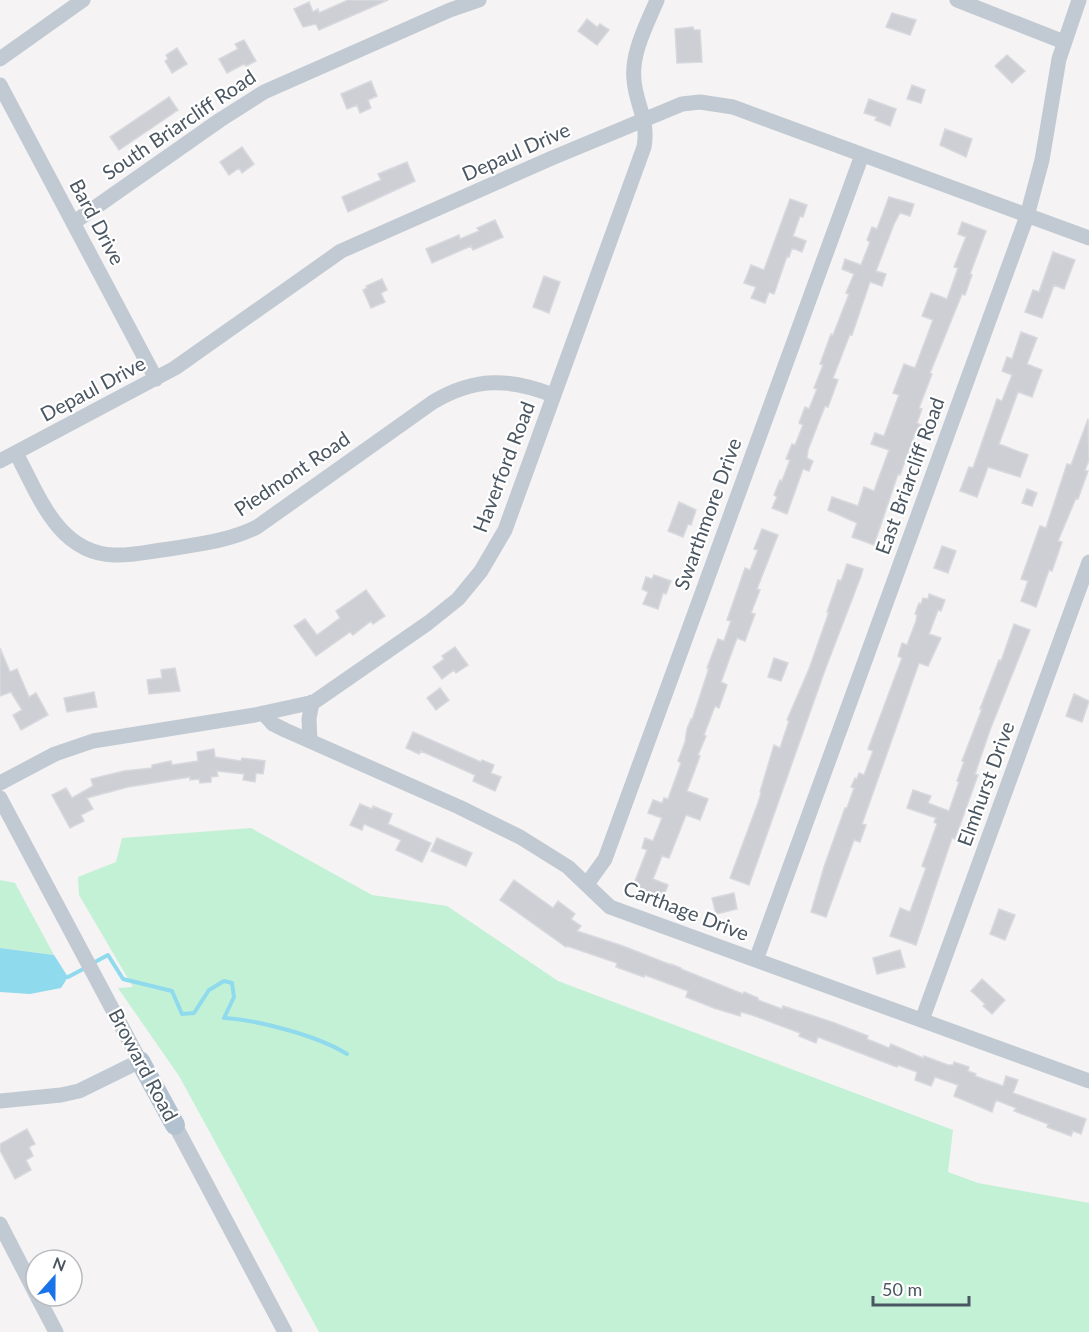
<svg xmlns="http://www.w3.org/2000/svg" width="1089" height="1332" font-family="Lato,sans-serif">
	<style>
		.green { fill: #c3f1d5 }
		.water { fill: #90daee }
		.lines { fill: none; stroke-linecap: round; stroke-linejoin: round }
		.stream { stroke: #90daee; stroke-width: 4 }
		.building { fill: #cdcfd5; stroke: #d7d9de; stroke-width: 1.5 }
		.minor { stroke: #c1cad2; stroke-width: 15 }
		.major { stroke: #b3c2d1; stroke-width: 20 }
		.labels { text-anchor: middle; stroke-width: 4.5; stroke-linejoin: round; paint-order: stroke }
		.street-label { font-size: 20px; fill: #4a5661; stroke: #fff }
	</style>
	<rect width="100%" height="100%" fill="#f5f3f3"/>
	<path class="green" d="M251,828L372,895L447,906L558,981L953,1130L948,1172L978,1183L1089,1203V1332H319L179,1076L118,988L133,987L79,895L78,877L116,862L122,838Z
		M0,880L15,883L54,955L0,948Z"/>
	<path class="water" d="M0,948L54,955L68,977L61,988L30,994L0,992Z"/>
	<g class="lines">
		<path class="stream" d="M93,963L108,955L123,979L172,991L182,1014L194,1013L209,990L224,981L232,983L234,997L224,1018C259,1020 318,1036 347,1054
			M68,977L87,967"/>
	</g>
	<path class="building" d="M348,0H388L319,30L316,24L303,27L294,9L309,2L313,12L318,9L319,13Z
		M892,13L916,20L910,35L886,27Z
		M587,19L597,27L600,24L609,30L597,45L578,31Z
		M693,27L694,30H700L702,62L677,63L675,29Z
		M244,40L256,61L246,66L244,64L227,73L219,59L238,49L235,44Z
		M177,48L187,64L172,73L165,61L168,59L166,55Z
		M1007,55L1025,71L1012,83L995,66Z
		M371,81L377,96L368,100L371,108L360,113L357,105L347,109L341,94Z
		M912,85L925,90L921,103L907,99Z
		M169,97L178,110L119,150L110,137Z
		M869,99L896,109L890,126L875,120L877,117L864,113Z
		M945,129L972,139L966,157L940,145Z
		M242,147L254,164L242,173L239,168L229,175L220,162Z
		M407,162L415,181L348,212L342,197L381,180L378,174Z
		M889,197L914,204L910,216L900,213L894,224L876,271L886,274L882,286L870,282L852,335L850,334L833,378L838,380L828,407L825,406L808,450L807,458L813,461L809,471L803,469L787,514L772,508L777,497L774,495L780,480L782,481L790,460L786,459L792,444L795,445L803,425L799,423L805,407L809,409L817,389L814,388L823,365L820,364L831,334L833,335L849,294L846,293L854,274L842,269L845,259L861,265L870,242L867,240L872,227L877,229Z
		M790,199L807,205L803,217L800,216L793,236L806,241L802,252L792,248L789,257L787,256L774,294L769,292L765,303L751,298L756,287L744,283L751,265L764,270Z
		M495,220L503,237L473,250L471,246L432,263L426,249L459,235L460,239L479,231L477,228Z
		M962,222L986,231L970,274L972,275L965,295L962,294L930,373L932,374L919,408L922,409L917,423L921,425L917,435L915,434L900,475L898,474L874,545L852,537L857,523L828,510L832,497L858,506L864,487L874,491L889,450L871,444L875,433L884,436L899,395L893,393L904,364L915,368L933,320L922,316L931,293L947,299L958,268L954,267L966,237L958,234Z
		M1053,252L1075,260L1064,289L1054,285L1042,318L1025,312L1033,290L1039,292Z
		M544,276L560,282L549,313L533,307Z
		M382,279L387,290L381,293L385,302L371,308L363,290L367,288L366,286Z
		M1021,332L1037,338L1027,364L1042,370L1032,397L1018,392L999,444L1028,455L1020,477L988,467L977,497L960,491L969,467L973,468L997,399L1002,401L1012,375L1002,371L1007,357L1012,359Z
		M1088,419L1089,460L1085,470L1088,471L1078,499L1076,498L1058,541L1062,542L1052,571L1049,570L1036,607L1021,601L1028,581L1021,579L1040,526L1046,528L1067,464L1071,465Z
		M1027,489L1037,493L1032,506L1022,503Z
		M679,502L696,510L691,525L688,524L683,537L668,531Z
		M762,529L778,535L757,589L760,590L751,613L755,614L745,641L737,638L721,682L727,685L719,708L715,706L704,735L706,736L698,755L700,756L687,791L708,799L700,820L686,815L669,858L662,856L653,879L668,885L663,898L633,886L647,850L642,848L645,838L653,841L662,818L648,813L653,800L662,803L664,798L668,799L681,763L678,761L685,742L687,729L691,719L692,720L709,668H707L718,639L724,641L731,621L727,620L734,600L745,568L750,570L758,550L754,549Z
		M942,546L956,551L948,573L934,568Z
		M847,564L863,569L861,576L825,670L749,885L730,878L758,803L761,793L760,792L774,745L780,748L789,721L787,720L809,669L829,612H827L834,592L838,580L841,581Z
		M654,575L671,581L666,594L663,593L658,609L643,604L648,592L642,589L646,577L652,579Z
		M366,590L385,616L373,624L371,621L353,635L350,632L316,656L294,626L305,619L317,635L340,618L336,611Z
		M929,594L945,600L941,611L938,610L929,634L941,638L928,666L919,663L862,824L866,825L860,842L854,840L826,917L811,912L824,867L845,808H847L854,788L851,787L855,778L857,779L859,773L864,775L873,751L868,749L902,658L898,656L902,643L907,645L916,621L917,615L915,614L919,603L921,604L923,598L928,599Z
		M1014,624L1030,630L990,730L975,774L978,775L955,839L952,838L916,945L890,936L900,908L910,912L926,868L922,866L937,824L934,822L936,818L907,808L913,790L931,796L928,803L949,811L959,782L957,781L964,762L962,761L982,709H980L999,660L1001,661Z
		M455,647L468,665L456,673L454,670L442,679L433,667L444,659L442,656Z
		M0,648L10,672L17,669L29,697L36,693L48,715L21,730L13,715L22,710L11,692L0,696Z
		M774,658L788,663L781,681L768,677Z
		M175,668L180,691L149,694L147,680L162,678L161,670Z
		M440,688L449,700L436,710L427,698Z
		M94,692L97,707L67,712L64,698Z
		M1074,694L1089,701L1082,722L1066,716Z
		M413,732L481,762L482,760L494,765L491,773L501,777L495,791L473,781L475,775L421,751L419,754L406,748Z
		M214,749L215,757L241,761L242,758L265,761L263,774L256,773L255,782L243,780L244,774L217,771L218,776L211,777V782L200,783L199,779L190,780V777L128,787L87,798L93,809L81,815L84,821L70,828L52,795L66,788L72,798L93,786L91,779L124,771L152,768V765L171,761L172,765L198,761L197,752Z
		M360,804L372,809L373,806L392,814L388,824L431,843L422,862L396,850L401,840L364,824L362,830L350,825Z
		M437,838L472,853L466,866L431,851Z
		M514,880L553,908L558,901L575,914L571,919L581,926L577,931L623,946L671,965V964L681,968V969L743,994L744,992L758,998V1000L782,1009L783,1006L832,1022L868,1036L867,1039L889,1048L891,1044L923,1058L924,1056L948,1065H953L954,1062L969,1067L968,1071L976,1074L975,1076L1003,1086L1006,1076L1018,1080L1013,1093L1086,1119L1081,1134L1073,1131L1071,1136L1047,1127L1048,1124L1014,1111L1016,1108L996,1100L992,1112L954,1096L958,1085L935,1077L931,1086L915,1080L917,1072L898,1065L897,1067L818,1037L816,1043L799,1036L800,1033L752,1015L741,1012L740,1016L714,1008L686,997L688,991L645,975L644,977L616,967L617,963L567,946L566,947L500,900Z
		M734,893L737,909L716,914L712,898Z
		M999,909L1015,915L1005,940L990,934Z
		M900,950L905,967L877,974L873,958Z
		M982,979L1005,1000L992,1014L983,1006L985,1004L971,991Z
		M27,1129L35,1144L29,1147L33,1156L26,1160L31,1170L15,1179L0,1150V1144Z"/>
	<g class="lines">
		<path class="minor" d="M957,0L1064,42
			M0,59L83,0
			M0,85L156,379
			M73,223L220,120L264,92L450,10L479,0
			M16,453C39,496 58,553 114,555C132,556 151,551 169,549C199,544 229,541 257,527L433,402C475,377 509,378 553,395
			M0,461L175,368L341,251L552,158L682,104L700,102L733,107L1089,238
			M263,713L273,724L285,730L459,807L520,837L568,867L610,907L1089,1081
			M310,741L309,719L312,702
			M0,783L55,754L93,741L255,715L314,702L428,623L458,599L481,571L505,530L644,147C649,120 636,105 634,80C631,53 647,24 657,0
			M0,798L140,1061L79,1091L61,1095L0,1101
			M587,884L605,859L862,155
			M756,960L1027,216L1042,160L1059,59L1079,0
			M922,1020L1089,562
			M175,1125L285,1332
			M0,1224L36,1294
			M37,1296L56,1332"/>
		<path class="major" d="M140,1061L175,1125"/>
	</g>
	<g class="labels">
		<g class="street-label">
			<text transform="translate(179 125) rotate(-34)" y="7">South Briarcliff Road</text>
			<text transform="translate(516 152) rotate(-24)" y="7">Depaul Drive</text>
			<text transform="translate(97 222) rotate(62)" y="7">Bard Drive</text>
			<text transform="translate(93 389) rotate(-28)" y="7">Depaul Drive</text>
			<text transform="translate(504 467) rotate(-69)" y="7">Haverford Road</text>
			<text transform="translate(292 474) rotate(-34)" y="7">Piedmont Road</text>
			<text transform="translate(910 476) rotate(-70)" y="7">East Briarcliff Road</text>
			<text transform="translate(708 514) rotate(-70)" y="7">Swarthmore Drive</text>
			<text transform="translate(986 784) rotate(-70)" y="7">Elmhurst Drive</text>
			<text transform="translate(686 911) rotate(21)" y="7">Carthage Drive</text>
			<text transform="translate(143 1065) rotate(62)" y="7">Broward Road</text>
		</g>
	</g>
	<g transform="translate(54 1278) rotate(21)"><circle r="28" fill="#ffffff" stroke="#b7bbc0" stroke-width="1.5"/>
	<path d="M0-4.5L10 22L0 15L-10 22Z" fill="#1a73e8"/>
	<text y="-9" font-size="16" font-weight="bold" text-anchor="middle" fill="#4a5661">N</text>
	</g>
	<path d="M873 1296v9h96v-9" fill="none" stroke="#4a5661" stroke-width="3"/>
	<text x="882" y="1296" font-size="18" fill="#4a5661" stroke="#ffffff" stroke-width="4.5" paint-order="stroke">50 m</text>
</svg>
